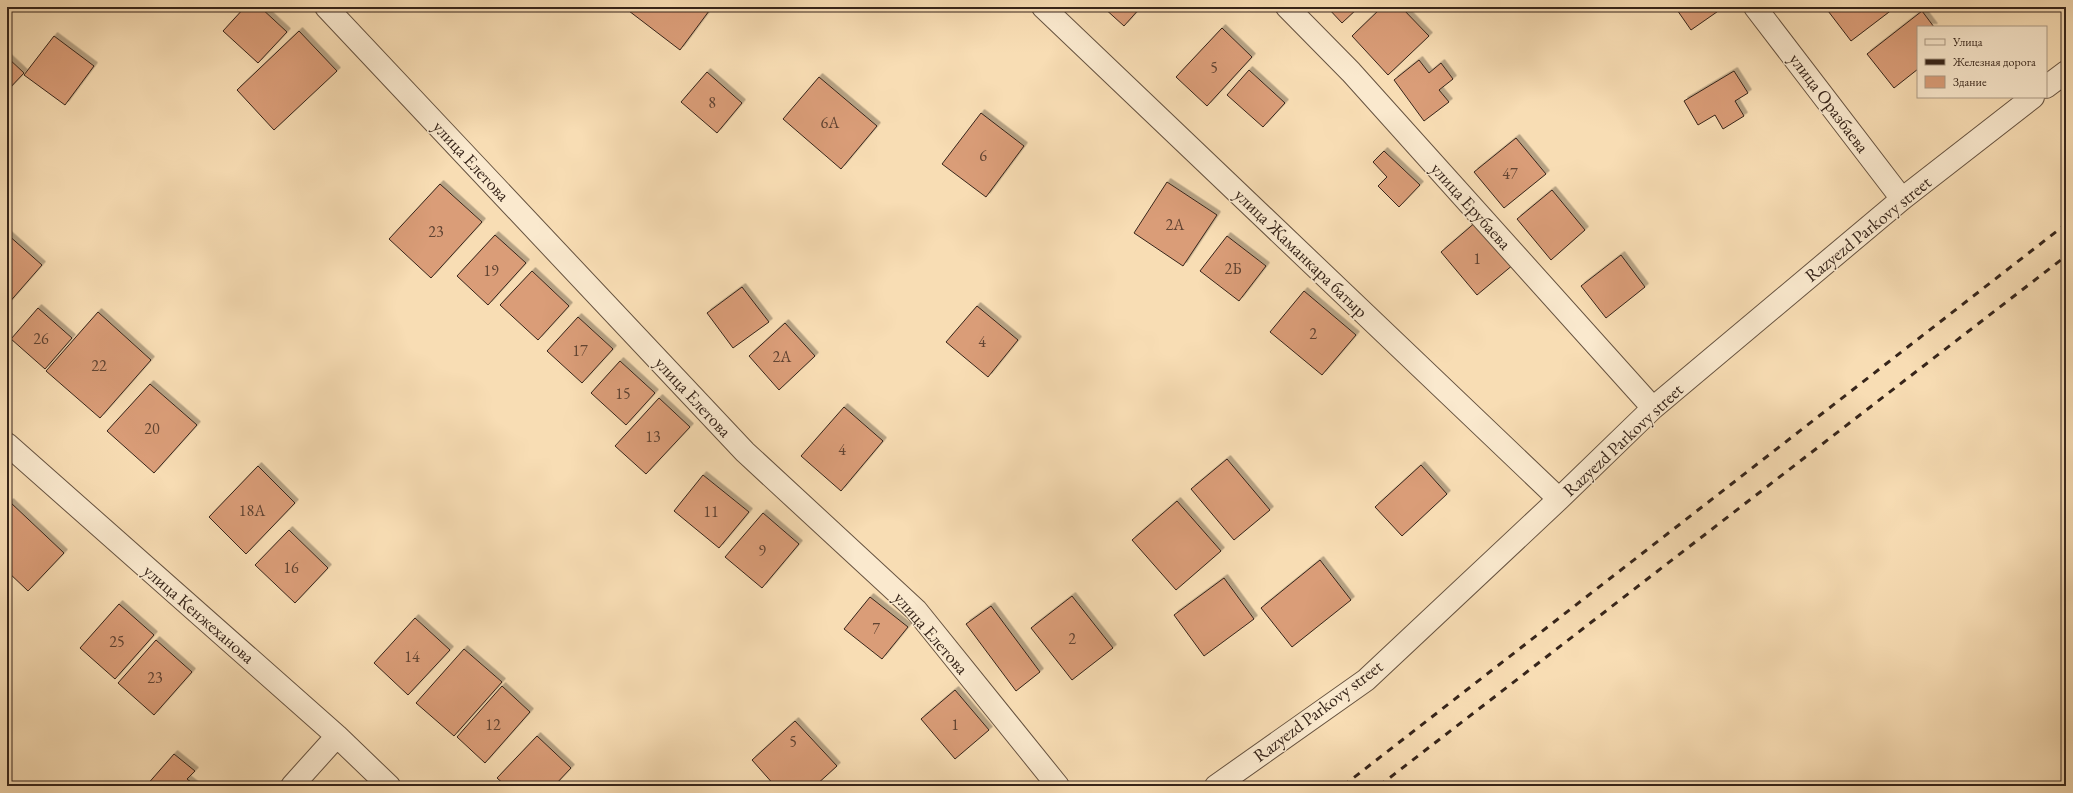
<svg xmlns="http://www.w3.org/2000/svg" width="2073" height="793" font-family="'EB Garamond',serif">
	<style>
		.building { fill: #da9d78; stroke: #37251a; filter: url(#shadow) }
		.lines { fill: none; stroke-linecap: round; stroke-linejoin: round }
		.street-casing { stroke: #675340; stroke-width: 24 }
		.street { stroke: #fae9ce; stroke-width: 22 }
		.rail { stroke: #37251a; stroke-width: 3; stroke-dasharray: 7 7; stroke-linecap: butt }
		.labels { text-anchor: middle; stroke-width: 3; stroke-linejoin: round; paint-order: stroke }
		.number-label { font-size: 16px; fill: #604332 }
		.street-label { font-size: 18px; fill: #37251a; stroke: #fae9ce }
	</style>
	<defs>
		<filter id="shadow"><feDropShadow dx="3.5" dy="-3.5" stdDeviation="0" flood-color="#0004"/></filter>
	</defs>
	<rect width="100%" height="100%" fill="#f8ddb4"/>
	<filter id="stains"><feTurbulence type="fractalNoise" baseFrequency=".005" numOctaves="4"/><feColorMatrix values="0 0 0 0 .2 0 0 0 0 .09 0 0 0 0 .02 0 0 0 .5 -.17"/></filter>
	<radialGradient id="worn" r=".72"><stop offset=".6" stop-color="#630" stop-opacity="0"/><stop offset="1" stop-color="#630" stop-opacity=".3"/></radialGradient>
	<path class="building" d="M245,7H260L287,32L258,63L223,31Z
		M632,7H712L680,50L629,11Z
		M1103,7H1141L1124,26Z
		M1327,7H1359L1342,23Z
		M1382,7H1401L1429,36L1388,75L1352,36Z
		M1675,7H1724L1691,30Z
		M1825,7H1891L1893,9L1851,41Z
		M1922,11L1934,27H1918V69L1894,88L1867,54Z
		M1222,28L1252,57L1207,106L1176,77Z
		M299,31L337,71L274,130L237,90Z
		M54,36L94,66L65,105L24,75Z
		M7,57L24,73L7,91Z
		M1419,60L1429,73L1441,63L1453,79L1439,90L1449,102L1424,121L1394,80Z
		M1249,70L1285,103L1263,127L1227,95Z
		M1734,71L1748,93L1735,101L1744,116L1723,129L1715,115L1698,125L1684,101Z
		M707,72L742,103L717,133L681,102Z
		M819,77L877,126L841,169L783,119Z
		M981,113L1024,146L986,197L942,164Z
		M1516,138L1546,174L1504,208L1474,172Z
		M1384,151L1420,185L1399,207L1378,186L1387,177L1373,162Z
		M1167,182L1217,215L1183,266L1134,233Z
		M440,184L482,222L431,278L389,239Z
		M1552,190L1585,230L1551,260L1517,219Z
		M1477,221L1514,264L1477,295L1441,252Z
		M7,234L42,265L7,305Z
		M495,235L526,263L488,305L457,276Z
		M1227,236L1266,266L1239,301L1200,271Z
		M1621,255L1645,287L1606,318L1581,286Z
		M532,271L569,306L538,340L500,305Z
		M742,287L769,322L733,348L707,313Z
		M1304,291L1356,335L1322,375L1270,332Z
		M977,306L1018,340L988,377L946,342Z
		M38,308L72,338L45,369L11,339Z
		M98,312L151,360L100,418L46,371Z
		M578,317L613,349L582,383L547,351Z
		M785,323L815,356L779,390L749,356Z
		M620,361L655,393L626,425L591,393Z
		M150,384L197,425L154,473L107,431Z
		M659,398L690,427L646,474L615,446Z
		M844,407L883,441L841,491L801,456Z
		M1227,459L1270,510L1234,540L1191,489Z
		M1421,465L1447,494L1402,536L1375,507Z
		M258,466L295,503L246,554L209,517Z
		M703,475L749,512L719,548L674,511Z
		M1177,501L1221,551L1176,590L1132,540Z
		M10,502L64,553L28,591L7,571V506Z
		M763,513L799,544L762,588L725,557Z
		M289,530L328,568L295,603L255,565Z
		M1320,560L1351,600L1292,647L1261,608Z
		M1224,578L1254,619L1204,656L1174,615Z
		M1072,596L1113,648L1072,680L1031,628Z
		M870,597L908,627L882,659L844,629Z
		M119,604L154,635L115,679L80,648Z
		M991,606L1040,672L1016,691L966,624Z
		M415,618L450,650L408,695L374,663Z
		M156,640L192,672L154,715L118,683Z
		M464,649L502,682L454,736L416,703Z
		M502,686L530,712L485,763L457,737Z
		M955,690L989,730L955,759L921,719Z
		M795,721L837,766L815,786H775L752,760Z
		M537,736L571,768L554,786H506L497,778Z
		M174,754L195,771L187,779L196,786H146Z"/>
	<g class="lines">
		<defs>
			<path id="street" d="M326,7L745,452L916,610L1058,786
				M1043,7L1559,499
				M1287,7L1351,72L1653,408
				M1755,7L1902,199
				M2046,87L2066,72
				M7,444L337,736L389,786
				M292,786L337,736
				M1216,786L1366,680L1559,499L1653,408L1902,199L2033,97"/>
		</defs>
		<use href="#street" class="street-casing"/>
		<use href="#street" class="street"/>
		<path class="rail" d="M1343,786L2066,224
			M1379,786L2066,256"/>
	</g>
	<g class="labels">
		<g class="number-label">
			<text x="1214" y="73">5</text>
			<text x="712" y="108">8</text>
			<text x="830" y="128">6А</text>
			<text x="983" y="161">6</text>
			<text x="1510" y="179">47</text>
			<text x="1175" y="230">2А</text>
			<text x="436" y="237">23</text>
			<text x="1477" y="264">1</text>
			<text x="1233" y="274">2Б</text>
			<text x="491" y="276">19</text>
			<text x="1313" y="339">2</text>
			<text x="41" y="344">26</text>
			<text x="982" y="347">4</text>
			<text x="580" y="356">17</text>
			<text x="782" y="362">2А</text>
			<text x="99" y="371">22</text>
			<text x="623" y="399">15</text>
			<text x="152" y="434">20</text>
			<text x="653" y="442">13</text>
			<text x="842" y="455">4</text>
			<text x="252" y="516">18А</text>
			<text x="711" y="517">11</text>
			<text x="762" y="556">9</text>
			<text x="291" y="573">16</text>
			<text x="876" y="634">7</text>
			<text x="1072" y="644">2</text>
			<text x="117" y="647">25</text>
			<text x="412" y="662">14</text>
			<text x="155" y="683">23</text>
			<text x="493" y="730">12</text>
			<text x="955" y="730">1</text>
			<text x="793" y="747">5</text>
		</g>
		<g class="street-label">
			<text transform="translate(1829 103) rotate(53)" y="6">улица Оразбаева</text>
			<text transform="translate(471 161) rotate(47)" y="6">улица Елетова</text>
			<text transform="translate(1471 206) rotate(48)" y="6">улица Ерубаева</text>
			<text transform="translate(1868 229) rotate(-39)" y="6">Razyezd Parkovy street</text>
			<text transform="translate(1301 253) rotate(44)" y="6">улица Жаманкара батыр</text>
			<text transform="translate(693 397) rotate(47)" y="6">улица Елетова</text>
			<text transform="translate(1623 440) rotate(-43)" y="6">Razyezd Parkovy street</text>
			<text transform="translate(199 614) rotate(41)" y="6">улица Кенжеханова</text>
			<text transform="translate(931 633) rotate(49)" y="6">улица Елетова</text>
			<text transform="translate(1318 711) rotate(-37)" y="6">Razyezd Parkovy street</text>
		</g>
	</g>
	<rect width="2073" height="793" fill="none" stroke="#f8ddb4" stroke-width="24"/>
	<rect x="8" y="8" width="2057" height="777" fill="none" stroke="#37251a" stroke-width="2"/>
	<rect x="12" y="12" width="2049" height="769" fill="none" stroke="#37251a"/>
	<rect x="1917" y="26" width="130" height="72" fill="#fae9ce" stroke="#ac9b86"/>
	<rect x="1925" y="39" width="20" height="6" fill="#fae9ce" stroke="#ac9b86"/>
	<text x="1953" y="46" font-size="12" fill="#37251a">Улица</text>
	<rect x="1925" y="59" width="20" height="6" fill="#37251a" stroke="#ac9b86"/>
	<text x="1953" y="66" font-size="12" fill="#37251a">Железная дорога</text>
	<rect x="1925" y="76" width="20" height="12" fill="#da9d78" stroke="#ac9b86"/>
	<text x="1953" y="86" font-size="12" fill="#37251a">Здание</text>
	<rect width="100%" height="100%" filter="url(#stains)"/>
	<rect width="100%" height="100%" fill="url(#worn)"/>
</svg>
